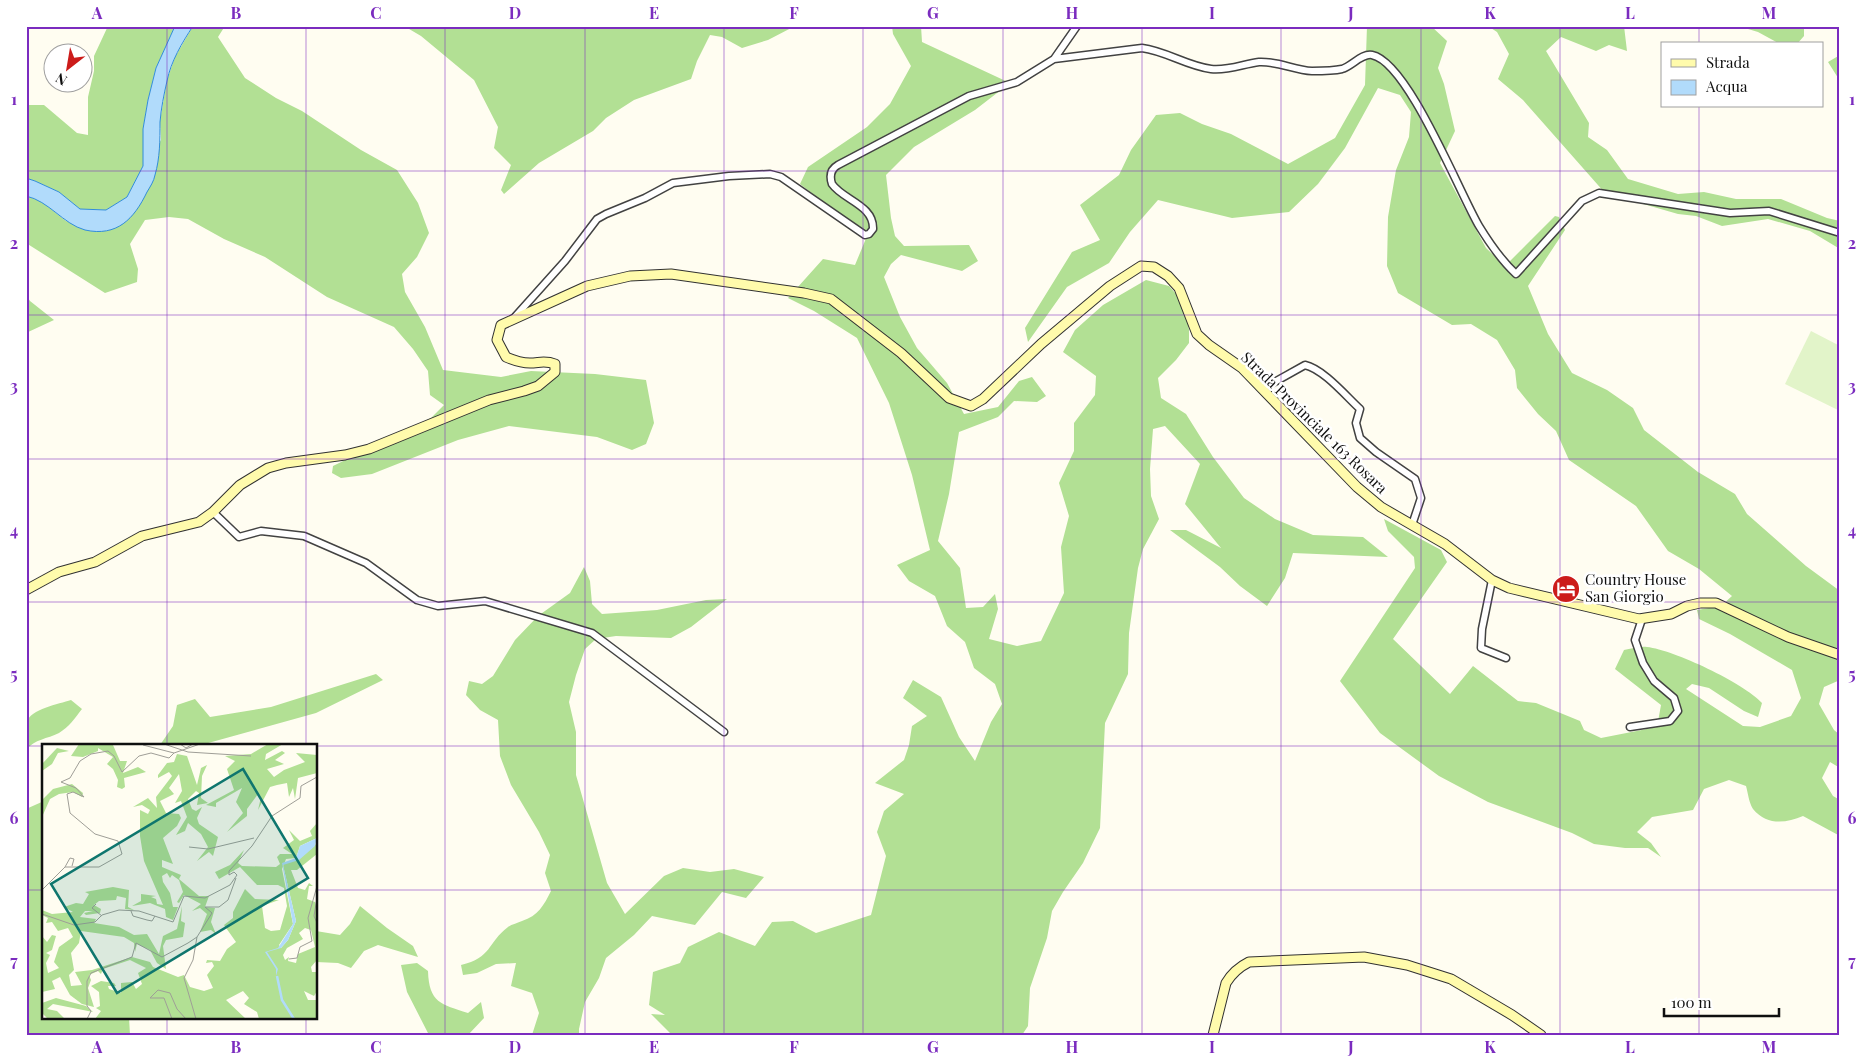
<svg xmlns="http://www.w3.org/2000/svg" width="1866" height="1061" font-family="'Playfair Display',serif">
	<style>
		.forest { fill: #b2e094 }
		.pitch { fill: #e2f4c9 }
		.water { fill: #b1dbfb; stroke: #318cd9 }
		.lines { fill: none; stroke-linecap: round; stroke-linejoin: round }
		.street-casing { stroke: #424242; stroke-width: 9 }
		.secondary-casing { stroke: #313131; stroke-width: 11 }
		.street { stroke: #fff; stroke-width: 6 }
		.secondary { stroke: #fffbac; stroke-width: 9 }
		.grid { fill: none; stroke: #7b2cbf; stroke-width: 1; stroke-opacity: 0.55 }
		.labels { text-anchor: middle; stroke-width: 5; stroke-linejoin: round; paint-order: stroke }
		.street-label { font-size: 15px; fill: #0f0f0f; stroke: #fff }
		.poi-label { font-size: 15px; fill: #0f0f0f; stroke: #fff; text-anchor: start }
		.inset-river { fill: none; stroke: #b1dbfb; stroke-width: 2.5 }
		.inset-road { fill: none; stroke: #9f9e97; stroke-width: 1 }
		.view { fill: #0f766e; fill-opacity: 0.15; stroke: #0f766e; stroke-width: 2.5 }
		.inset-edge { fill: none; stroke: #0f0f0f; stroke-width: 2.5 }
		.neatline { fill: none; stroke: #7b2cbf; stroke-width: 2 }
		.grid-label { font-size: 16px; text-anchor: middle; font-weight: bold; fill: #7b2cbf }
	</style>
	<rect width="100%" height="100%" fill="#fffdf1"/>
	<path class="forest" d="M108,26H175L156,68L148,100L143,129V166L127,197L106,210L80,209L59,192L35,181L26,178V105H44L77,133L88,135V97L94,71V56Z
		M193,26H225L218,37L245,78L276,98L302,111L361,150L397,170L418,203L429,233L417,257L402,274L405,292L425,327L443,370L501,377L531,371L595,374L646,380L654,423L646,444L632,450L597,437L509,426L458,440L372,474L341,478L332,473L333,466L431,418L444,405L430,395L428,371L413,349L394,327L327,297L265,257L224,239L188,219L169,217L145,220L130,244L138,269L137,282L105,293L26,243V196L41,201L66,221L108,231L161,140L160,121L167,80L175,57Z
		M404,26H795L768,40L742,48L722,37L710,35L697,61L691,79L634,100L606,118L593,131L539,163L504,194L501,190L511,165L494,148L498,127L474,80L421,36Z
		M892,26H921L922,42L1010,83L975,110L914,147L886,175L891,218L895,236L904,246L969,245L978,261L962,271L901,255L891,264L884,277L900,317L917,348L947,383L964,414L998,407L1019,381L1032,377L1046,396L1037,402L1014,401L998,417L959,432L949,494L938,541L960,568L966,608L983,607L995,594L998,609L989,639L1017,646L1041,641L1064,593L1061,547L1069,516L1059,483L1074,451V423L1095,395L1096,376L1063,352L1075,330L1103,305L1146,280L1169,286L1185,304L1189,330V343L1176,360L1158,378L1161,398L1186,414L1213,457L1244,498L1275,519L1313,535L1363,537L1388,557L1293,553L1285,578L1267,606L1240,586L1220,567L1170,530H1186L1221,548L1185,504L1200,464L1165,426L1153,429L1150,469L1151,496L1159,519L1143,549L1138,568L1129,633L1128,674L1105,723L1100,828L1083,863L1063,892L1052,911L1047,938L1030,988L1028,1026L1022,1035H672L651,1014L665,1015L649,1005L653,972L680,963L688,947L719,932L755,946L772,922L793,921L816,933L871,915L886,856L877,832L884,811L904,794L875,783L904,760L909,745L912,726L927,716L903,698L913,680L941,697L959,737L975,761L991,722L1002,704L995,684L974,668L965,642L947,626L935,596L909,581L897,565L930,550L912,475L889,403L857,338L814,311L788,298L823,259L855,265L867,236L800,184L808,167L867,127L890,104L911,66L893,34Z
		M1367,26H1431L1447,41L1438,68L1444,84L1455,131L1440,163L1486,248L1505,266L1555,216L1559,217L1565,230L1528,286L1548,334L1572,373L1607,390L1633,408L1644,430L1698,472L1735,494L1747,514L1806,566L1840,591V680L1824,687L1819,704L1834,730L1840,735V768L1830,762L1822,778L1833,796L1840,800V836L1803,816C1786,823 1767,826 1753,809C1749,803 1748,793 1746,786L1729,780L1704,789L1693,810L1652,817L1637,832L1651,843L1661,857L1648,848H1625L1594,844L1572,833L1488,802L1439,776L1380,733L1340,681L1415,568L1414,557L1388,531L1384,519L1441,550L1447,562L1393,639L1450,694L1473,666L1518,701L1536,703L1580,721L1584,730L1601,738L1657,727L1661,705L1615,669L1624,650C1631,649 1640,646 1647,647C1674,650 1744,683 1762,703L1758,717L1744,711L1709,688L1692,684L1686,689L1743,726L1760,727L1791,716L1801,698L1792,670L1730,634L1699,619L1697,610L1721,606L1732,596L1699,569L1668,551L1636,506L1569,460L1556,431L1538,414L1517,388L1515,370L1497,340L1471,324L1452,325L1398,293L1387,266L1388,217L1396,170L1409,137L1411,112L1400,95L1378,88L1345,148L1318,184L1289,212L1232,218L1158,200L1130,232L1109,263L1067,287L1028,342L1025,328L1072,252L1100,240L1080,205L1119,175L1131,150L1156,115L1180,113L1202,124L1231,134L1288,164L1335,138L1365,85Z
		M1488,26H1624L1627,51L1609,45L1596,51L1561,37L1546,51L1589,123L1588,137L1607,150L1628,179L1678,194L1704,192L1736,199H1781L1827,218L1840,221V249L1810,231L1768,219L1722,226L1696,216L1678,214L1605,193L1523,100L1498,79L1509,54L1497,32Z
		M1738,26H1804V36L1797,44H1780L1758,32Z
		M1840,55V81L1828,62Z
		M26,295L30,301L54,320L26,333Z
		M584,567L590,581L592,604L602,614L657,610L706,600L727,599L691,627L671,638L616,636L596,639L585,649L576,675L569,702L576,732V775L607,883L625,914L664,876L683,868L710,872L734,869L764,877L746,898L722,892L695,925L652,916L634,935L606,958L599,978L585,1002L579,1029V1035H532L539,1013L532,993L511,986L516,963L496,964L477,973L463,975L461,965C492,958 487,943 508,927C512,924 518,923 522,921C538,916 544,905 551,891L545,873L550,855L539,832L511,785L500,756L498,720L480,710L466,695L469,681L482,684L493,676L515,640L538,616L570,593Z
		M376,674L383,680L316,713L201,745H160L173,726L177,705L195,699L210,717L271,707Z
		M71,700L82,709C75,718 69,727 59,733C47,739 35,739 26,750C26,742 24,731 27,722C30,709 59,704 71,700Z
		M44,801V1017H129L130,1035H26V809Z
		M360,906L387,928L413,946L418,957L378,945L364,951L351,968L338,963L316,962V931L340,935L350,924Z
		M417,963L428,971C429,1003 441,1004 468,1013L481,1002L484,1018L468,1035H429L407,992L401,965Z"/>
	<path class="pitch" d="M1811,331L1840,346V411L1785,384Z"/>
	<path class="water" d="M175,26H193C182,43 171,61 167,81C164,94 161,109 160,122C160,140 160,158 155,175C154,181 150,187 147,192C134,219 117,237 85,230C63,224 49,201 26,196V178L35,181L59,192L80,209L106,210L127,197L143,166V129L148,100L156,68Z"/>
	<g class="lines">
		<defs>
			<path id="street" d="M1054,59L1077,26
				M513,319L565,261L597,219L606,214L645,198L673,183L729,176L770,174L781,177L865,235L869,234L873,229C874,205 843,200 832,184C829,175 831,169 838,165L969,96L1017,82L1054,59L1142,48C1166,51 1187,66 1211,69C1228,71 1243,64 1259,62C1278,61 1294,70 1312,71C1321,71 1333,71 1342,69C1352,66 1362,53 1372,55C1408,62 1459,192 1479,226C1490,244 1501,260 1516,274L1582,201L1599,193L1730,213L1769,211L1840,233
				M1262,389L1305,365C1323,369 1345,395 1360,409L1356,423L1360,438L1376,452L1415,479L1421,498L1412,525
				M213,512L239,537L261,531L304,536L366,563L417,600L438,606L485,601L592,633L724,732
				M1492,580L1482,629L1481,648L1506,658
				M1630,727L1670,721L1678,711L1674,698L1654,681L1643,663L1635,640L1642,619"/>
			<path id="secondary" d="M26,590L59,572L95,562L142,536L199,522L213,512L240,485L268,468L286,463L345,455L369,449L489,400L524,391L538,386L555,372V364C545,360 539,363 530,363C522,363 513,360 506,357L497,340L501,325L587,286L630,276L671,274L804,293L831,299L901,353L949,398L971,406L983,399L1041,344L1110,286L1141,266L1154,267L1168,276L1179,288L1197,334L1209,345L1242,368L1357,487L1381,507L1445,544L1492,580L1509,588L1639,619L1671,614L1687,606L1700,603H1716L1788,637L1840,655
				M1213,1035L1226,983C1232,973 1239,967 1249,962L1364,957L1407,965L1451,979L1512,1015L1541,1035"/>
		</defs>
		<use href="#street" class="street-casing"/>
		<use href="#secondary" class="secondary-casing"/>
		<use href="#street" class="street"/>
		<use href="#secondary" class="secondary"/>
	</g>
	<path class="grid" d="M167,26V745M306,26V745M445,26V1035M585,26V1035M724,26V1035M863,26V1035M1003,26V1035M1142,26V1035M1281,26V1035M1421,26V1035M1560,26V1035M1699,26V44M1699,106V1035M26,171H1840M26,315H1840M26,459H1840M26,602H1840M26,746H44M316,746H1840M26,890H44M316,890H1840M167,1017V1035M306,1017V1035"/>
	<defs>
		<symbol id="hotel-disc" viewBox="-11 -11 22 22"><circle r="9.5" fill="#cc1c1a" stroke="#fff"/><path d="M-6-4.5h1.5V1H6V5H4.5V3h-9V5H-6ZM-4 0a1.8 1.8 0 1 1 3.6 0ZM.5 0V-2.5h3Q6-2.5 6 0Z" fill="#fff"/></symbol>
	</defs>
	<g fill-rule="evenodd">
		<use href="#hotel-disc" x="1550" y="573" width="32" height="32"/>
	</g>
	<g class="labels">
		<g class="street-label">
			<text transform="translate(1314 423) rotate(44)" y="5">Strada Provinciale 163 Rosara</text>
		</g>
		<g class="poi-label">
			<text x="1585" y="585">Country House<tspan x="1585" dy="17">San Giorgio</tspan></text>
		</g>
	</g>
	<g transform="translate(42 744)">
		<rect width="275" height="275" fill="#fffdf1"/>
		<path d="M37,0H74L77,1H71L78,17H85L81,29L96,23L104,28L82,34L83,43L80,45L75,43L76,36L71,25L65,20L71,13L56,4V7L41,13L29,12ZM226,0H241L224,10L223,16L240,7L243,9L233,16L242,20L225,25L232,33L242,26L263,18L254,9L275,11V29L256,34L253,55L251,44L247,53L245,39L235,41L228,43L216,66L219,53L216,50L205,65V72L185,88L201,69L194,58L200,44L174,59V63L164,61L192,46L185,25L193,17L183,12L209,10ZM15,4L27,7L16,9L10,20L0,27V20ZM135,10L145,12L155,41L159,24L165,21L160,32L159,54L166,59L155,61L157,49L154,47L146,55L150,65L154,67L160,63L155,74L157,80L176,93L171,112L167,108L155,117L166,103L159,90L146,79L143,87L134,91L145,73L139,57L133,59L140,47L137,30L127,44L132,50L118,57L124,69L137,70L139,74L135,82L121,94L131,120L120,116V123L139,131L137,135L157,152H167L163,163L173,164L169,178L174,190L169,186L158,188L165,170L158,164L150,167L159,160L142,151L137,159L135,158L141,148L137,136L130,131L128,134L125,129L120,132L121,138L128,149L131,163H136L131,176L124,173L123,165L108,159L90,162L99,157V150L114,152L109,153L114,155L115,160L121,161L102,117L98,92V66L106,70L108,66L100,61L91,63L106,54L115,64L114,53L130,32L127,28L116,34V31L125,19L132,18ZM30,40L41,49L40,53L31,48L17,50L8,55L0,73V56L11,45ZM275,79V94L258,102L254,114L244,115L240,125L251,180L237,201L239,204L246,196L254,177L241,121L243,119L248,118L269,105L275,99V110L255,126H249L256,144L263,146L267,139L271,142H267L265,155L273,158L275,168V216L269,223L270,228H275V247L272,252L262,247L266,256H275V275H217L215,268L202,260L207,254L201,247L184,256L204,275H53L59,267L54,264L58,262L57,248L49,242L59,237L72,239L74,242H66L67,245L79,249V239L90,238L94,245L100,240L96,229L104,224L88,216L61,225L59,230L56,227L47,231L49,236L46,244L52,263L40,260L28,251L18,233L10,237L13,245L0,248V192L5,198L10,191L14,192L10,206L4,209L8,211L4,219L6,229L17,224L12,218L17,203L31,193L26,184L16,187L10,178L4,179L6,174L0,171V166L10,170L31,168L22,163L34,159L41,160L47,150L43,148L71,143L87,146L86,163L92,166L83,165L84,154L75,152L74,156L57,157L52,161L59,165L58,169L44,171L42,169L51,167H43L38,173L54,175L52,179L77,183L92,191L105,190L117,210L121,192L135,185L140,162L139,177L143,179L141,193L124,196L121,202L124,225L115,219L108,206L95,200L93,208L92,199L82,193L39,187L37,199L29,209L32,226L27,231L29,242L40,241L33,228L50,226L90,213L108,218L111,223L136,233L142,231L148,243L162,247L171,244L165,231L172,222L170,218L164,219L165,216L178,217L185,205L194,198L182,181L191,174V168L203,145L213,155L237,156L220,162L223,184L229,187L238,186L245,162L242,144L236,141H215L198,123L177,135L173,128L188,121L202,106L196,119L200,122L234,123L238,120L235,113L238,110H250L241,104L252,96L247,86L258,97L270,92L268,87ZM263,184L269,186L273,203L256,210L254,219L246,217L247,213L243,216L241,211L245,204L261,195L257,189ZM14,254L44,262L51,268L11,260L5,265L15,267L23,275H6L0,269V259Z" fill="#b2e094" fill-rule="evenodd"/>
		<path d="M275,94L273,102L257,116L241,121L254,177L246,196L239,204L225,208L236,225L234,232V225L223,208L236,204L251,180L240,119L254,114L258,102Z" fill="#b1dbfb"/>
		<path class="inset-river" d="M235,232L240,256L252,275"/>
		<path class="inset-road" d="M122,0L146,8L209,12M138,0L144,4L151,0M101,1L132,9L158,0M147,103L166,105L212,94M23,123L28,114L32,115L30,122M0,146L23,123H57L80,110L76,97L53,90L28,69L25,50L31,48L42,53L34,44L19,38L28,34L38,17L49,10L66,7L72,12L80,28L97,12L109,9L127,14L132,9M275,154L272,172L275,179M54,160L50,164L60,172M89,167L91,172L105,176L110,177L113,172M0,170L32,181L53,178L60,171L77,166L97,167L131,178L142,152L163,154L188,141L195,131L192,128L187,131V127L210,102L230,72L258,54L259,42L275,33M247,215L255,214L258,203L270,197L266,174L275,142M45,275L49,267L45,262V237L49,229L90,213L94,199L120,213L146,199L155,193L170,169L163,163H177L186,156L194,134M130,275L122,254H108L116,246L128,249L135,265L144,275M154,275L142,234L151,216L155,193"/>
		<path class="view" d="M201,25L266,134L75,249L9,140Z"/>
		<rect width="275" height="275" class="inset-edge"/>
	</g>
	<rect width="1866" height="1061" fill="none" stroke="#ffffff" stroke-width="55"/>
	<rect x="1661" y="42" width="162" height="65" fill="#ffffff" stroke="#9f9f9f"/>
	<rect x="1671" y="59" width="25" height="8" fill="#fffbac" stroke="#9f9f9f"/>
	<text x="1706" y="68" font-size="15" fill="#0f0f0f">Strada</text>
	<rect x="1671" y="80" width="25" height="15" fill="#b1dbfb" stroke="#9f9f9f"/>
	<text x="1706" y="92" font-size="15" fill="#0f0f0f">Acqua</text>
	<g transform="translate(68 68) rotate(211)"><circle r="24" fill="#ffffff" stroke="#9f9f9f"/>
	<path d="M0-4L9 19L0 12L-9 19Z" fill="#cc1c1a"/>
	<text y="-8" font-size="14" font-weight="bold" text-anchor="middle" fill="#0f0f0f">N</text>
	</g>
	<path d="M1664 1008v8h115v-8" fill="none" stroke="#0f0f0f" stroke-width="2.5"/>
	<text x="1671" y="1008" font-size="15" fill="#0f0f0f" stroke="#ffffff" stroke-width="4" paint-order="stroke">100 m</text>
	<rect x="28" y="28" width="1810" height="1006" class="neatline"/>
	<g class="grid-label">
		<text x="97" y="19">A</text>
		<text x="236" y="19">B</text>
		<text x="376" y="19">C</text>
		<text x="515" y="19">D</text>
		<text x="654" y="19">E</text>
		<text x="794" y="19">F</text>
		<text x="933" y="19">G</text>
		<text x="1072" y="19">H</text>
		<text x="1212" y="19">I</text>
		<text x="1351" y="19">J</text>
		<text x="1490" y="19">K</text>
		<text x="1630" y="19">L</text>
		<text x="1769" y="19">M</text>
		<text x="14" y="105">1</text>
		<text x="1852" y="105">1</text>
		<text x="14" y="249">2</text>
		<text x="1852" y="249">2</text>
		<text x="14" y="392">3</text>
		<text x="1852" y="392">3</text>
		<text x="14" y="536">4</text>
		<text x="1852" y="536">4</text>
		<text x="14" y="680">5</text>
		<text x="1852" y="680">5</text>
		<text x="14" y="824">6</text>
		<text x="1852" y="824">6</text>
		<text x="14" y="967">7</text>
		<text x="1852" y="967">7</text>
		<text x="97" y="1053">A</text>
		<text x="236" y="1053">B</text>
		<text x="376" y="1053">C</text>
		<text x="515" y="1053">D</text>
		<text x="654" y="1053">E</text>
		<text x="794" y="1053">F</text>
		<text x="933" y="1053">G</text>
		<text x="1072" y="1053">H</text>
		<text x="1212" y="1053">I</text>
		<text x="1351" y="1053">J</text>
		<text x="1490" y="1053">K</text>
		<text x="1630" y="1053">L</text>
		<text x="1769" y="1053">M</text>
	</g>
</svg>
